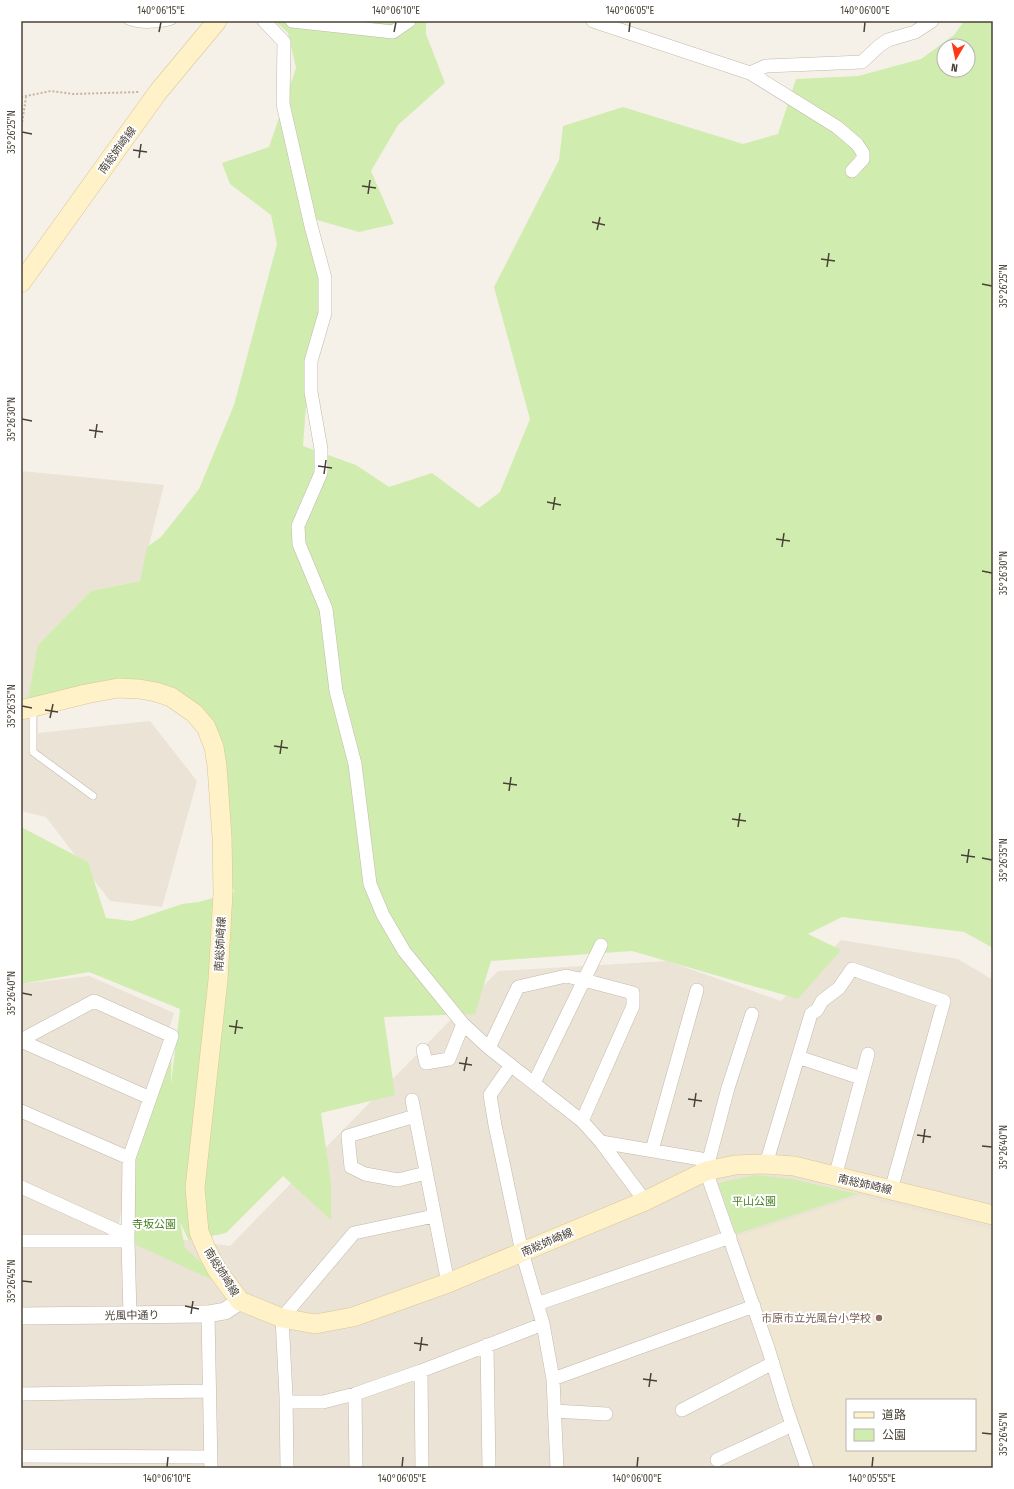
<svg xmlns="http://www.w3.org/2000/svg" width="1014" height="1489" font-family="'Fira Sans Condensed','Noto Sans JP',sans-serif">
	<style>
		.residential { fill: #eae3d6; fill-rule: evenodd }
		.education { fill: #efe7d2; fill-rule: evenodd }
		.green { fill: #d1ecaf; fill-rule: evenodd }
		.lines { fill: none; stroke-linecap: round; stroke-linejoin: round }
		.service-casing { stroke: #c2b9aa; stroke-width: 8 }
		.minor-casing { stroke: #c2b9aa; stroke-width: 14 }
		.tertiary-casing { stroke: #c2b9aa; stroke-width: 18 }
		.secondary-casing { stroke: #d9c695; stroke-width: 20 }
		.path { stroke: #c5b59a; stroke-width: 2; stroke-dasharray: 2 2; stroke-linecap: butt }
		.service { stroke: #fff; stroke-width: 7 }
		.minor { stroke: #fff; stroke-width: 13 }
		.tertiary { stroke: #fff; stroke-width: 17 }
		.secondary { stroke: #fff2c9; stroke-width: 19 }
		.ticks { fill: none; stroke: #4a4236; stroke-width: 1.5 }
		.education-dot { fill: #8d6e63; stroke: #fff; stroke-width: 1.5 }
		.labels { text-anchor: middle; stroke-width: 4; stroke-linejoin: round; paint-order: stroke }
		.street-label { font-size: 11px; fill: #4a4236; stroke: #fff }
		.park-label { font-size: 11px; fill: #488124; stroke: #fff }
		.education-label { font-size: 11px; fill: #785e54; stroke: #fff; text-anchor: end }
		.neatline { fill: none; stroke: #4a4236; stroke-width: 1.5 }
		.ticks-label { font-size: 10px; text-anchor: middle; fill: #4a4236 }
	</style>
	<rect width="100%" height="100%" fill="#f5f1e9"/>
	<path class="residential" d="M21,471L164,485L140,581L91,591L38,645V733L150,721L197,781L162,907L110,901L46,817L21,811Z
		M841,940L958,959L993,980V1468H21V984L89,976L174,1013L129,1158L118,1231L230,1246L498,971L667,961L781,1001ZM847,1400H975V1450H847Z"/>
	<path class="education" d="M861,1196L993,1230V1468H815L738,1236ZM847,1400H975V1450H847Z"/>
	<path class="green" d="M275,21H426V34L445,83L398,125L371,171L394,224L359,232L303,216L327,288L308,380L303,446L356,465L389,487L432,473L479,508L500,492L530,419L494,287L559,160L563,126L623,107L743,144L778,134L796,79L858,76L921,59L954,35L964,21H993V948L964,932L842,917L808,934L841,950L798,999L632,951L491,961L475,1014L384,1017L395,1095L321,1113L331,1184V1220L283,1176L226,1233L189,1241L180,1222L185,1248L230,1288L128,1241L129,1158L172,1036L171,1084L180,1009L89,972L21,984V827L88,862L106,918L132,921L182,904L199,902L234,892L223,843L210,717L125,683L28,699L38,645L91,591L140,581L147,547L161,537L199,489L234,405L277,244L271,215L230,184L222,163L269,147L296,68L288,33ZM944,46H968V70H944Z
		M756,1175L792,1179L857,1194L736,1234L718,1183Z"/>
	<g class="lines">
		<defs>
			<path id="service" d="M128,21C140,26 160,25 172,21
				M33,708V752L93,796"/>
			<path id="minor" d="M264,21L284,42L283,104L311,226L325,278V313L311,361V392L321,449V473L298,526L299,544L326,609L336,691L355,764L370,884L383,915L404,951L463,1024L489,1048L582,1121L601,1142L645,1201
				M292,21L393,32L409,21
				M593,21L750,73L837,127L857,144L863,153V159L852,171
				M750,73L766,66L862,62L879,46L888,40L915,32L932,21
				M21,1040L94,1001L172,1036L129,1158L128,1241L130,1315
				M21,1041L150,1098
				M489,1048L518,987L566,976L584,980L633,993V1006L582,1121
				M423,1050L426,1063L449,1059L463,1024
				M798,1057L861,1078
				M511,1065L490,1095L495,1125L522,1252L543,1324L553,1379L557,1468
				M534,1083L601,945
				M412,1100L448,1283
				M21,1111L129,1158
				M415,1116L348,1136L351,1167L365,1174L398,1180L426,1173
				M601,1142L701,1159L706,1171L768,1348L786,1407L807,1468
				M652,1150L697,990
				M766,1164L811,1014L817,1010L822,1001L839,988L852,969L944,1001L891,1190
				M706,1171L728,1088L752,1014
				M835,1177L868,1054
				M21,1187L118,1231L128,1241
				M21,1241H128
				M537,1304L730,1237
				M208,1314L211,1468
				M487,1345L489,1468
				M421,1371L422,1468
				M553,1379L754,1306
				M21,1394L209,1391
				M355,1394L356,1468
				M286,1402H323L355,1394L421,1371L543,1324
				M682,1410L773,1363
				M554,1411L606,1414
				M21,1456L210,1457
				M717,1460L792,1425
				M287,1468L286,1396L282,1318L354,1233L434,1216"/>
			<path id="tertiary" d="M21,1316L208,1314L225,1311L240,1301"/>
			<path id="secondary" d="M21,283L158,92L217,21
				M21,710L86,694L118,688L139,689L156,692L171,697L194,713L206,727L214,747L217,766L222,837L223,893L218,980L195,1188L199,1232L208,1253L217,1270L240,1301L282,1318L315,1324L353,1317L448,1283L645,1201L706,1171L735,1165L766,1164L794,1166L993,1215"/>
		</defs>
		<use href="#service" class="service-casing"/>
		<use href="#minor" class="minor-casing"/>
		<use href="#tertiary" class="tertiary-casing"/>
		<use href="#secondary" class="secondary-casing"/>
		<path class="path" d="M21,97L51,91L73,94L139,92
			M21,130L26,97"/>
		<use href="#service" class="service"/>
		<use href="#minor" class="minor"/>
		<use href="#tertiary" class="tertiary"/>
		<use href="#secondary" class="secondary"/>
	</g>
	<path class="ticks" d="M159,32L161,22M394,32L396,22M629,32L630,22M864,32L865,22M22,132L32,134M133,150L147,152M139,158L141,144M362,186L376,188M368,194L370,180M592,222L605,225M597,230L600,217M821,259L835,261M827,267L829,253M982,284L992,286M22,419L32,421M89,430L103,432M95,438L97,424M318,466L332,468M324,474L326,460M547,502L561,505M553,510L555,497M776,539L790,541M782,547L784,533M982,571L992,573M22,706L32,708M45,710L58,712M50,718L53,704M274,746L288,748M280,754L282,740M503,783L517,785M509,791L511,777M732,819L746,821M738,827L740,813M961,855L975,857M982,858L992,860M967,863L969,849M22,993L32,995M229,1026L243,1028M235,1034L237,1020M459,1063L472,1065M464,1071L467,1057M688,1099L702,1101M694,1107L696,1093M917,1135L931,1137M923,1143L925,1129M982,1146L992,1147M22,1281L32,1282M185,1306L199,1309M191,1314L193,1301M414,1343L428,1345M420,1351L422,1337M643,1379L657,1381M649,1387L651,1373M982,1433L992,1434M167,1467L168,1457M402,1467L403,1457M637,1467L638,1457M872,1467L873,1457"/>
	<circle class="education-dot" cx="879" cy="1318" r="4"/>
	<g class="labels">
		<g class="street-label">
			<text transform="translate(117 150) rotate(-54)" y="4">南総姉崎線</text>
			<text transform="translate(220 944) rotate(-87)" y="4">南総姉崎線</text>
			<text transform="translate(865 1184) rotate(13)" y="4">南総姉崎線</text>
			<text transform="translate(547 1242) rotate(-23)" y="4">南総姉崎線</text>
			<text transform="translate(222 1272) rotate(58)" y="4">南総姉崎線</text>
			<text transform="translate(132 1315) rotate(-1)" y="4">光風中通り</text>
		</g>
		<g class="park-label">
			<text x="754" y="1205">平山公園</text>
			<text x="154" y="1228">寺坂公園</text>
		</g>
		<g class="education-label">
			<text x="871" y="1322">市原市立光風台小学校</text>
		</g>
	</g>
	<rect width="1014" height="1489" fill="none" stroke="#ffffff" stroke-width="44"/>
	<rect x="846" y="1399" width="130" height="52" fill="#ffffff" stroke="#b7b3af"/>
	<rect x="854" y="1412" width="20" height="6" fill="#fff2c9" stroke="#b7b3af"/>
	<text x="882" y="1419" font-size="12" fill="#4a4236">道路</text>
	<rect x="854" y="1429" width="20" height="12" fill="#d1ecaf" stroke="#b7b3af"/>
	<text x="882" y="1439" font-size="12" fill="#4a4236">公園</text>
	<g transform="translate(956 58) rotate(189)"><circle r="19" fill="#ffffff" stroke="#b7b3af"/>
	<path d="M0-3L7 15L0 10L-7 15Z" fill="#ff3816"/>
	<text y="-6" font-size="11" font-weight="bold" text-anchor="middle" fill="#4a4236">N</text>
	</g>
	<rect x="22" y="22" width="970" height="1445" class="neatline"/>
	<g class="ticks-label">
		<text x="161" y="14">140°06'15"E</text>
		<text x="396" y="14">140°06'10"E</text>
		<text x="630" y="14">140°06'05"E</text>
		<text x="865" y="14">140°06'00"E</text>
		<text transform="translate(11 132) rotate(-90)" y="4">35°26'25"N</text>
		<text transform="translate(1003 286) rotate(-90)" y="4">35°26'25"N</text>
		<text transform="translate(11 419) rotate(-90)" y="4">35°26'30"N</text>
		<text transform="translate(1003 573) rotate(-90)" y="4">35°26'30"N</text>
		<text transform="translate(11 706) rotate(-90)" y="4">35°26'35"N</text>
		<text transform="translate(1003 860) rotate(-90)" y="4">35°26'35"N</text>
		<text transform="translate(11 993) rotate(-90)" y="4">35°26'40"N</text>
		<text transform="translate(1003 1147) rotate(-90)" y="4">35°26'40"N</text>
		<text transform="translate(11 1281) rotate(-90)" y="4">35°26'45"N</text>
		<text transform="translate(1003 1434) rotate(-90)" y="4">35°26'45"N</text>
		<text x="167" y="1482">140°06'10"E</text>
		<text x="402" y="1482">140°06'05"E</text>
		<text x="637" y="1482">140°06'00"E</text>
		<text x="872" y="1482">140°05'55"E</text>
	</g>
</svg>
